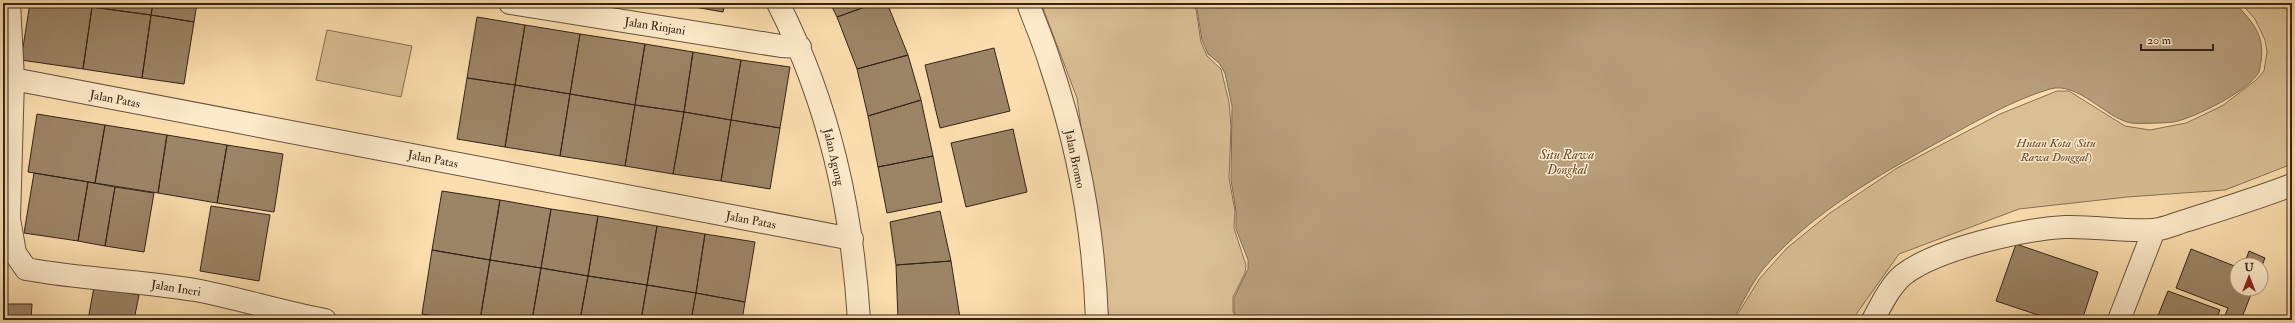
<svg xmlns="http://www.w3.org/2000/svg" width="2295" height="323" font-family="'IM FELL Double Pica',serif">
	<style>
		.green { fill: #dabe94; stroke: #877056 }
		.water { fill: #b89e7b; stroke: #836d53 }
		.building { fill: #9c8466; stroke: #342317 }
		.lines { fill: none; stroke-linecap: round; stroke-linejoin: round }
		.minor-casing { stroke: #66523d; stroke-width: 24 }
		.minor { stroke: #fdeaca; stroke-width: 22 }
		.labels { text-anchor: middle; stroke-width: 3; stroke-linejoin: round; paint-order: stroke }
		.street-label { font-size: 12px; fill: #342317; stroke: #fdeaca }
		.park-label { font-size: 12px; font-style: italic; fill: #5e4a36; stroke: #fdeaca }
		.water-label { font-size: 13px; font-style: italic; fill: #624e3a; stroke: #fdeaca }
	</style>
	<rect width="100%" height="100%" fill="#fcdeae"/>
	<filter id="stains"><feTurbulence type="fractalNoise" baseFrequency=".005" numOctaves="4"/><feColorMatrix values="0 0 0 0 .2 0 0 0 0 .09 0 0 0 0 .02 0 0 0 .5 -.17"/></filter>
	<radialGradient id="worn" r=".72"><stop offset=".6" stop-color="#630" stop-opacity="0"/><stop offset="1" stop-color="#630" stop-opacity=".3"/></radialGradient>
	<path class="green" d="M1041,3H1195L1201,42L1207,56L1221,69L1229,102L1231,127L1229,178L1235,211L1234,228L1246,265L1245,273L1233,297V312L1237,320H1109L1077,98Z
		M2241,3H2292V164L2225,190L2127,197L2019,209L1899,254L1852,320H1734L1760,278L1787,248L1830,213L1897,168L2000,114L2057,91H2069L2125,126L2150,130L2186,123L2222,106L2256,80L2264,71L2267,52L2265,40L2255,19Z
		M327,30L412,46L401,97L316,80Z"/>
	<path class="water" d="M1196,3H2235C2253,23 2265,34 2261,62C2260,64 2260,70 2259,72C2249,91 2194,118 2174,122C2164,123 2140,124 2131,123C2105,118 2078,81 2050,89C2013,100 1977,121 1944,139C1881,174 1812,212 1764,268C1751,284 1743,302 1733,320H1238L1234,311V298L1248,269V260L1236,229V211L1231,180L1232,106L1225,73L1219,63L1208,54L1202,40Z"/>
	<path class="building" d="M30,3H67L92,7L83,69L21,60Z
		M93,3H153L151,15L92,7Z
		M153,3H197L194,22L151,15Z
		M672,3H725L723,12Z
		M830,3H876L837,17Z
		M876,3H887L908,55L857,69L837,17Z
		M92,7L151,15L142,78L83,69Z
		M151,15L194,22L184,84L142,78Z
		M477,17L525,25L515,85L467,78Z
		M525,25L580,34L570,94L515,85Z
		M580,34L645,44L635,105L570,94Z
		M645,44L693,52L684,112L635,105Z
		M994,48L1010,111L940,128L925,65Z
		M693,52L741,60L731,120L684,112Z
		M908,55L921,100L868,116L857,69Z
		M741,60L790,67L780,128L731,120Z
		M467,78L515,85L505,147L457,139Z
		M515,85L570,94L560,156L505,147Z
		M570,94L635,105L625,166L560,156Z
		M921,100L933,156L878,167L868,116Z
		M635,105L684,112L673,174L625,166Z
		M684,112L731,120L721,181L673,174Z
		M37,114L105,125L95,183L28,172Z
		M731,120L780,128L770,189L721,181Z
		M105,125L167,135L158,193L95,183Z
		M1013,129L1027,192L966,207L951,143Z
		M167,135L227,145L217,203L158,193Z
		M227,145L283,154L274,212L217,203Z
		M933,156L942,202L887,213L878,167Z
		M34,173L88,182L78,241L24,233Z
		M88,182L115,187L105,246L78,241Z
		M115,187L154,193L144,252L105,246Z
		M442,191L500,200L490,260L432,250Z
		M500,200L551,209L541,268L490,260Z
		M211,206L270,215L259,281L200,271Z
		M551,209L598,216L588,276L541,268Z
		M940,211L951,261L896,265L890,222Z
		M598,216L657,226L647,285L588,276Z
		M657,226L705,234L696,293L647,285Z
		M705,234L755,242L745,302L696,293Z
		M2016,244L2098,272L2082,320H2053L1996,301Z
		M2191,249L2237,267V289H2253L2241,320H2223L2228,308L2176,288Z
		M432,250L490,260L480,320H457L422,314Z
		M2249,251L2265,258L2261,268V265H2244Z
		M490,260L541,268L532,320H480Z
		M951,261L960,318L898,320L896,265Z
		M541,268L588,276L580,320H532Z
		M588,276L647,285L641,320H580Z
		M647,285L696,293L691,320H641Z
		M94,287L139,295L134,320H88Z
		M2168,291L2220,310L2216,320L2157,318Z
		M696,293L745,302L742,320H691Z
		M3,304H32L31,320H3Z"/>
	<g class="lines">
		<defs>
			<path id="minor" d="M9,3L13,79L9,219L15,253L26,269C81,279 139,281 195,290C238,298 281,312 325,320
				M510,3L781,46L800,47
				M778,3C829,104 852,208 859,320
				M1028,3C1035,23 1044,43 1050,63C1078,145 1094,234 1097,320
				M13,79L852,239
				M1873,320C1881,305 1890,286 1903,275C1936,249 2023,229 2065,227C2094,226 2124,232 2153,230C2165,229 2177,223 2188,220C2223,209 2258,198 2292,185
				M2119,320L2154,230"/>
		</defs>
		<use href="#minor" class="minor-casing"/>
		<use href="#minor" class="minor"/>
	</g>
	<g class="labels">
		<g class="street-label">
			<text transform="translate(655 26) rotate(9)" y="4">Jalan Rinjani</text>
			<text transform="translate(115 99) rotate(11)" y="4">Jalan Patas</text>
			<text transform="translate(834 157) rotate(77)" y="4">Jalan Agung</text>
			<text transform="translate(433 159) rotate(11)" y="4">Jalan Patas</text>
			<text transform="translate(1075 159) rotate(78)" y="4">Jalan Bromo</text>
			<text transform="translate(751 220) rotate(11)" y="4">Jalan Patas</text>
			<text transform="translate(176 288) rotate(9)" y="4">Jalan Ineri</text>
		</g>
		<g class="park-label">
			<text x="2056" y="147">Hutan Kota (Situ<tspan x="2056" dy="14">Rawa Donggal)</tspan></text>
		</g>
		<g class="water-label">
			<text x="1567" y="159">Situ Rawa<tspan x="1567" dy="15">Dongkal</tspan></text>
		</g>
	</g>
	<rect width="2295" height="323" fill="none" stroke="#fcdeae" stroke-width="16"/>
	<rect x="4" y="4" width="2287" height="315" fill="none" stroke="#342317" stroke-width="2"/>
	<rect x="8" y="8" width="2279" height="307" fill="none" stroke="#342317"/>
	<g transform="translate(2249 277)"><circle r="19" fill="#fdeaca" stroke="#ad9a82"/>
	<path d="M0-3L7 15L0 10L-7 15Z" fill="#8f2418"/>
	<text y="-6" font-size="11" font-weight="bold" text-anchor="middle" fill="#342317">U</text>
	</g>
	<path d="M2141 44v6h72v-6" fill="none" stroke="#342317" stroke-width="2"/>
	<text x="2147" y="44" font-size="12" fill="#342317" stroke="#fdeaca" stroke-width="3" paint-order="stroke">20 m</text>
	<rect width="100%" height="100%" filter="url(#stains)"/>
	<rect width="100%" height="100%" fill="url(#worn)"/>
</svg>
